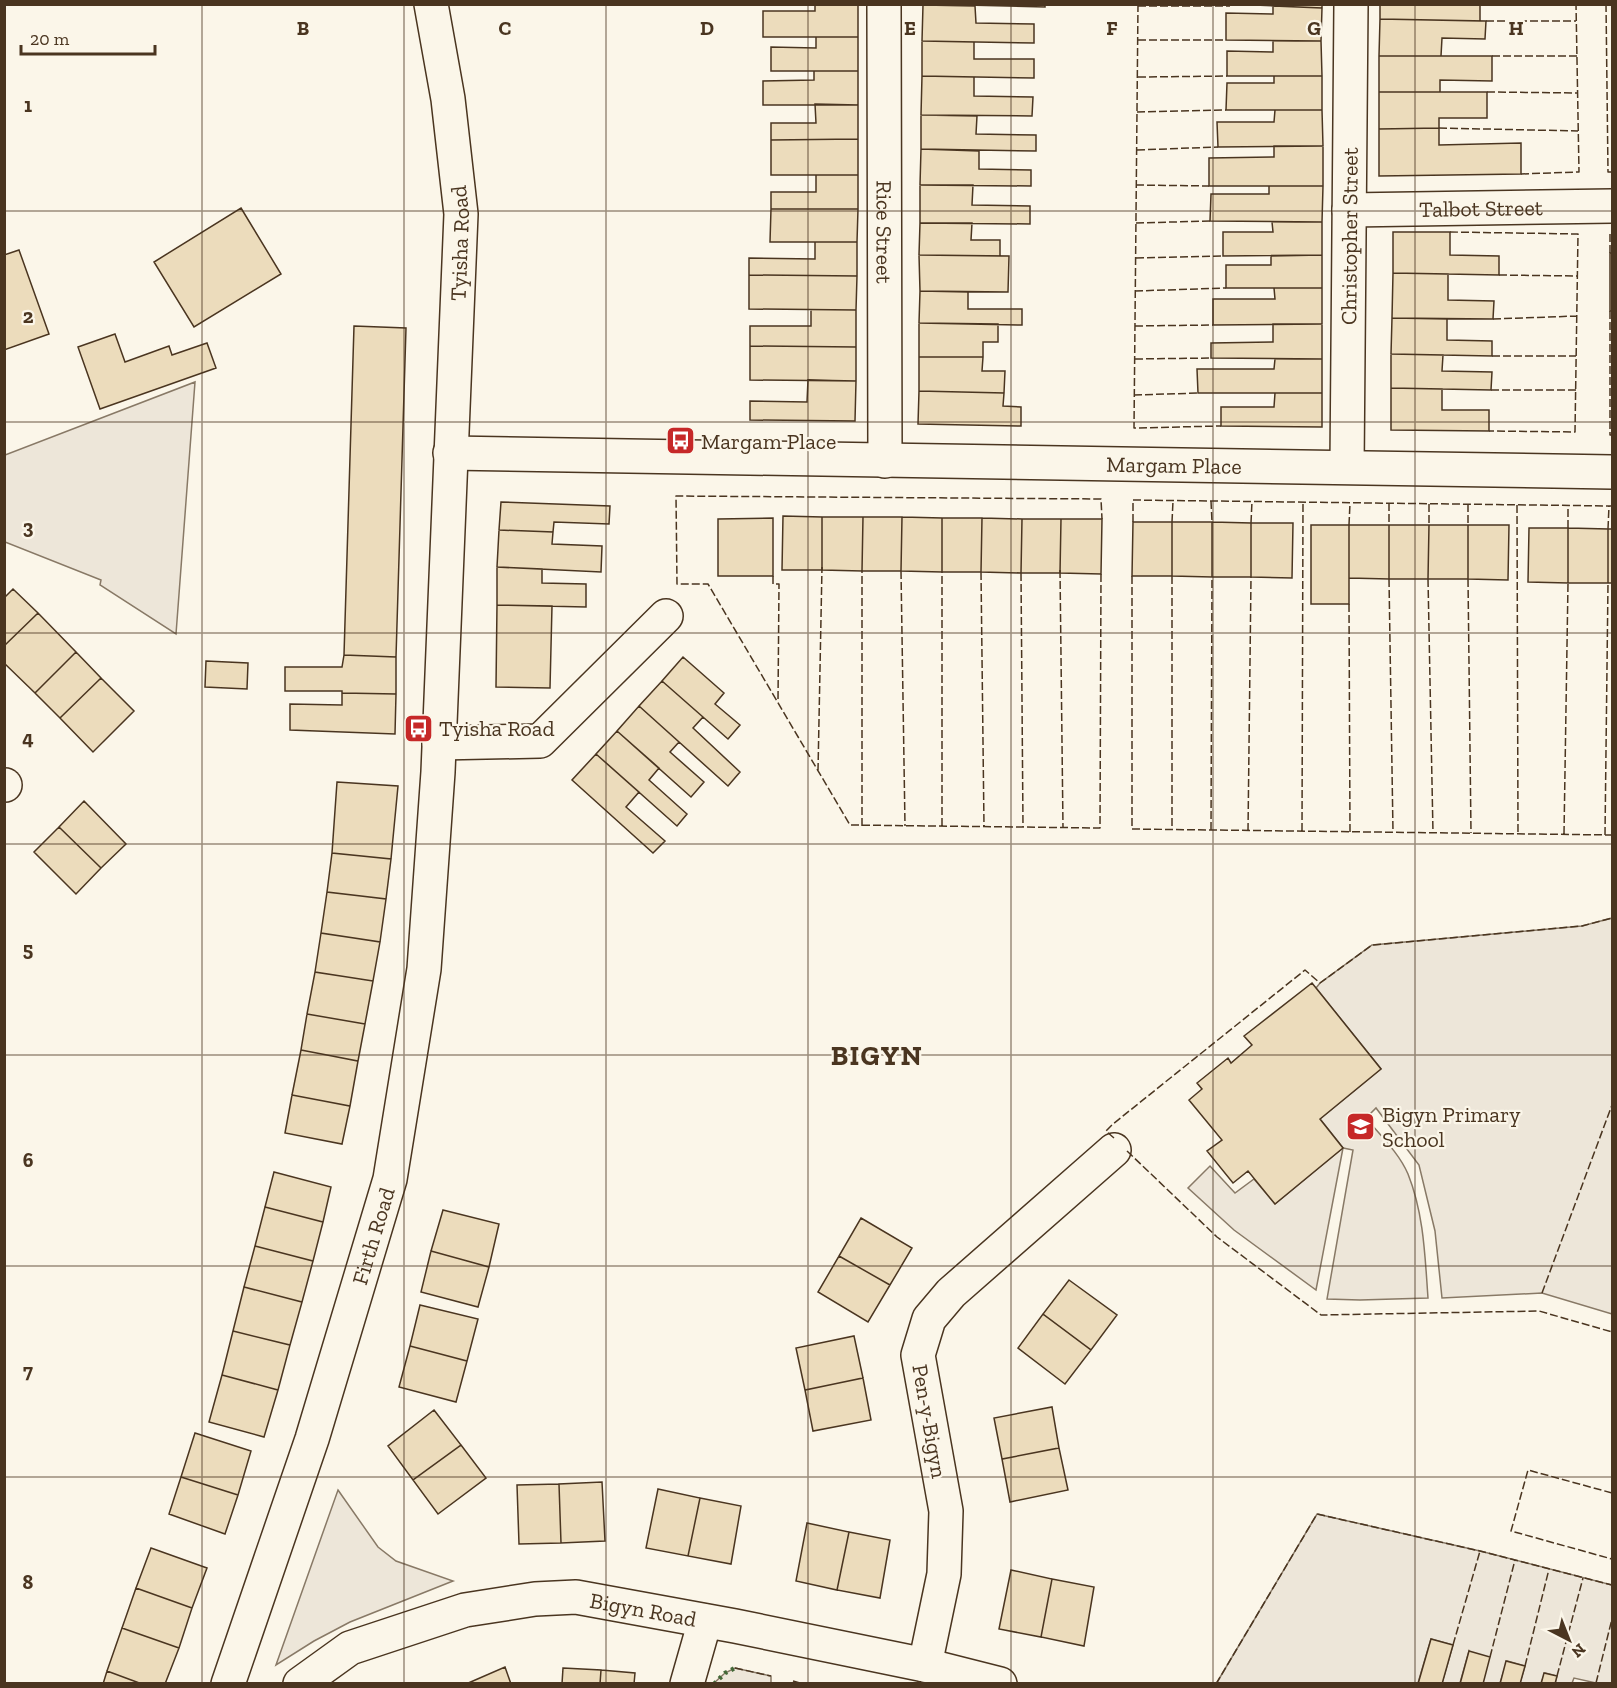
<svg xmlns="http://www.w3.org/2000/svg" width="1617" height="1688" font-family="'Zilla Slab',serif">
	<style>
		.green { fill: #ede6d9; stroke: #887966; stroke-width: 1.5 }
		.building { fill: #ecdcbc; stroke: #4a3520; stroke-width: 1.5 }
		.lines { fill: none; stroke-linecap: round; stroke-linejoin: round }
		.street-casing { stroke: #4a3520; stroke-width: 36 }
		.street { stroke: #fbf6e9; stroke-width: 33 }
		.hedge { stroke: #436837; stroke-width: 4.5; stroke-dasharray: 3 4.5; stroke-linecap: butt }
		.fence { stroke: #4a3520; stroke-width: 1.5; stroke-dasharray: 8 3; stroke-linecap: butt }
		.grid { fill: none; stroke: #4a3520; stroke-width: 1.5; stroke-opacity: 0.55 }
		.labels { text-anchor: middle; stroke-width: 4.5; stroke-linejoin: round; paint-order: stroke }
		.street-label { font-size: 22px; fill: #4a3520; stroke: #fbf6e9 }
		.poi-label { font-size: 22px; fill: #4a3520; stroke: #fbf6e9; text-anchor: start }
		.district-label { font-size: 28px; font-weight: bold; letter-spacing: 1.5px; fill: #4a3520; stroke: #fbf6e9 }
		.grid-label { font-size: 20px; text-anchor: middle; font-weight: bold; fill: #4a3520; stroke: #fbf6e9; stroke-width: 4.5; stroke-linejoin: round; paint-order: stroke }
	</style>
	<rect width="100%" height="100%" fill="#fbf6e9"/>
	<path class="green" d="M195,382L176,634L100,585L101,580L5,542V455Z
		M1612,918V1314L1542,1293L1442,1298L1435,1231L1419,1165L1376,1108L1366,1118C1380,1135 1399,1153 1408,1174C1424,1214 1425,1257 1428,1298L1360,1300L1327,1299L1353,1150L1343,1148L1316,1290L1234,1230L1188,1188L1210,1166L1235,1193L1254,1179L1275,1204L1343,1148L1320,1119L1381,1069L1316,988L1320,983L1372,945L1582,926Z
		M338,1490L378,1547L396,1561L453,1581L350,1622L314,1641L276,1665Z
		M1317,1514L1480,1551L1612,1585V1683H1596L1574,1678L1572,1683H1555L1557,1676L1545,1673L1541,1683H1520L1525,1666L1507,1661L1500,1683H1483L1469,1651L1460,1683H1442L1453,1645L1431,1639L1418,1683L1216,1684Z
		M735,1668L771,1676V1683H714L725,1673Z"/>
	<path class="building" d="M815,4H858V37H763V11H815Z
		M923,4H1045V7Z
		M1231,4H1322V8Z
		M1380,4H1480V21L1380,19Z
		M923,5L975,6L976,23L1034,24V43L922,41Z
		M1273,6L1322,8L1321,41L1226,40V13L1273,14Z
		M1380,19L1486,21L1485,39L1442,38L1441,56H1379Z
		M816,37H858V71H771V47L816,48Z
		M922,41L974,42V59H1034V78L922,76Z
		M1273,41H1321L1322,76H1227V51L1273,52Z
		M1379,56H1492V81L1440,80V92H1379Z
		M814,71H858V105H763V81L814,80Z
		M922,76L974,77V96L1033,97L1032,116L921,115Z
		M1274,76H1322V110H1226L1227,83H1274Z
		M1379,92H1487V118H1439V128L1379,129Z
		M815,104L858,105V139L771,140V123H816Z
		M1275,110H1322L1323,146L1218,147L1217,122H1274Z
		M921,115L977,116L976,134L1036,135V151L921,149Z
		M1439,128V145L1521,143V174L1379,176V129Z
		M858,139V175H771V140Z
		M1274,146H1323V186H1209V158L1274,157Z
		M921,149L979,151V169L1031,170V186L920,185Z
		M816,175H858V209H771V192H816Z
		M920,185H973L972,205L1030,206V224L920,223Z
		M1269,186H1323L1322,222L1210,221L1211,194H1269Z
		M241,208L281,274L194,327L154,262Z
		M771,209H858L857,242H770Z
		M1272,222H1322V255L1223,256V232H1273Z
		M920,223H972L971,240H1000V256L919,255Z
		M1393,232H1450V255L1499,256V275L1393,273Z
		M815,242H857V276L749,275V258L815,259Z
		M19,250L49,334L4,350V255Z
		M1610,253H1612V311H1610Z
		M919,255L1009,256L1008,292L920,291Z
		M1322,255V288H1226V265H1271V256Z
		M1393,273L1448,274V300L1494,301L1493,319L1392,318Z
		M749,275L857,276L856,310L749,309Z
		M1274,288H1322V324L1213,325V299H1275Z
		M920,291L968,292V309H1022V325L919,323Z
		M811,310H856V347L750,346V326H811Z
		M1392,318L1447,319V340L1492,341V356L1391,354Z
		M919,323L998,324V342H983V357H919Z
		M1273,324H1322V359L1211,358V343L1273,342Z
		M354,326L406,328L396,657L344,655Z
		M115,334L125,362L169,346L172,355L207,343L216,368L100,409L78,347Z
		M750,346L856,347V381L750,380Z
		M1391,354L1443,355L1442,371L1492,372L1491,390L1391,388Z
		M919,357H983L982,371H1005L1004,393L919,391Z
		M1275,359H1322V393H1198L1197,369H1274Z
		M808,380L856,381L855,421L750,420V401L807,402Z
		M1391,388L1442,389V410H1489V431L1391,430Z
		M919,391L1004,393L1003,406L1021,407V426L918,424Z
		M1275,393H1322V427L1221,426V407H1274Z
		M501,502L610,506L609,524L554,522L553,532L499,530Z
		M783,516L822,517V570H782Z
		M822,517H863L862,571L822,570Z
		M863,517H902L901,571H862Z
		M902,517L942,518V572L901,571Z
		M773,518V576H718V519Z
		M942,518H982L981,572H942Z
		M982,518L1022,519L1021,573L981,572Z
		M1022,519H1061L1060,573H1021Z
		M1061,519H1102L1101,574L1060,573Z
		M1133,522H1172V576H1132Z
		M1172,522H1212V577L1172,576Z
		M1212,522L1251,523V577H1212Z
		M1251,523H1293L1292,578L1251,577Z
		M1311,525H1349V604H1311Z
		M1349,525H1389V579L1349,578Z
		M1389,525H1429L1428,579H1389Z
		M1429,525H1468V579H1428Z
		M1468,525H1509L1508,580L1468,579Z
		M1529,528H1568V583L1528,582Z
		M1568,528L1608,529V583H1568Z
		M1608,529H1612V583H1608Z
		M499,530L553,532L552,544L602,546L601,572L497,567Z
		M497,567L542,569V583L586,584V607L497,605Z
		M13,589L38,613L4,646V598Z
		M497,605L552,606L550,688L496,687Z
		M38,613L76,652L35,693L4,663V646Z
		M76,652L101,678L60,718L35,693Z
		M344,655L396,657V694L342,693V691H285V667H342Z
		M683,657L724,693L715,704L740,725L728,739L662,681Z
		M206,661L248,663L247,689L205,687Z
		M101,678L134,711L93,752L60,718Z
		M662,681L703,717L693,728L740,772L728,786L639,706Z
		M342,693L396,694L395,734L290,730V704L342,705Z
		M639,706L679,742L670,752L704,782L691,797L617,731Z
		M617,731L659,768L649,780L687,814L677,826L596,754Z
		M596,754L639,792L626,807L665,841L653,853L572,780Z
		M337,782L398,786L391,859L332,853Z
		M84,801L126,844L101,868L59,827Z
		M59,827L101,868L76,894L34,852Z
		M332,853L391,859L386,899L327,892Z
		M327,892L386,899L380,942L321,933Z
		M321,933L380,942L373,981L315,972Z
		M315,972L373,981L365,1024L307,1014Z
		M1312,983L1381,1069L1320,1119L1343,1148L1275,1204L1248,1171L1233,1183L1207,1151L1222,1140L1189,1100L1202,1089L1197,1083L1228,1058L1231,1063L1252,1045L1244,1036Z
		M307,1014L365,1024L358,1061L301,1050Z
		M301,1050L358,1061L350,1106L292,1095Z
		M292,1095L350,1106L342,1144L285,1133Z
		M274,1172L331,1187L323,1222L265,1207Z
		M265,1207L323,1222L313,1261L255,1246Z
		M443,1210L499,1224L489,1267L431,1251Z
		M861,1218L912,1248L890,1285L839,1256Z
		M255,1246L313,1261L302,1302L244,1287Z
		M431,1251L489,1267L478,1307L421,1292Z
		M839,1256L890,1285L868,1322L818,1292Z
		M1069,1280L1117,1315L1091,1350L1043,1314Z
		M244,1287L302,1302L290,1345L233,1331Z
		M420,1305L478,1319L467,1361L410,1346Z
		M1043,1314L1091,1350L1065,1384L1018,1348Z
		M233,1331L290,1345L278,1390L222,1375Z
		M854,1336L863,1378L805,1390L796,1348Z
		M410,1346L467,1361L456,1402L399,1387Z
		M222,1375L278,1390L264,1437L209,1422Z
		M863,1378L871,1420L813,1431L805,1390Z
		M1052,1407L1059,1448L1002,1459L994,1418Z
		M434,1410L461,1445L413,1480L388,1446Z
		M195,1433L251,1451L238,1495L181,1477Z
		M461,1445L486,1478L438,1514L413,1480Z
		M1059,1448L1068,1490L1010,1502L1002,1459Z
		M181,1477L238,1495L225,1534L169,1514Z
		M602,1482L605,1541L561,1543L559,1484Z
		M559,1484L561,1543L519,1544L517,1485Z
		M658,1489L700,1498L688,1556L646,1548Z
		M700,1498L741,1506L731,1564L688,1556Z
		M807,1523L849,1532L837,1590L796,1581Z
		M849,1532L890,1540L880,1598L837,1590Z
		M151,1548L207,1568L192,1608L136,1588Z
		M1011,1570L1052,1579L1041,1637L999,1629Z
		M1052,1579L1094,1587L1084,1646L1041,1637Z
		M136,1588L192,1608L179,1648L122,1628Z
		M122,1628L179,1648L165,1684H142L107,1671Z
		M1431,1639L1453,1645L1442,1684H1418Z
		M1469,1651L1490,1657L1483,1684H1460Z
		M1506,1661L1525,1666L1520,1684H1500Z
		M505,1667L511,1684H466Z
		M563,1668L601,1670L600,1684H562Z
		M601,1670L635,1673L634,1684H600Z
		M107,1671L142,1684H103Z
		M1544,1673L1557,1676L1555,1684H1541Z"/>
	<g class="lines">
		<defs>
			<g id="street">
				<path id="s1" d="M884,4L885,461"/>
				<path id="s2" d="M1349,210L1612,206"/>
				<path id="s3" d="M450,453L1612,472"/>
				<path id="s4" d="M1347,467L1351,4"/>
				<path d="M439,743L540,741L666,616"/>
				<path d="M4,785H5"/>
				<path d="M925,1665L944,1574L946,1511L918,1355L929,1319L951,1293L1114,1150"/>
				<path id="s5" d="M228,1684L312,1439L390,1179L424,969L438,772L461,214L448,99L431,4"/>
				<path id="s6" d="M300,1684L350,1648L465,1610L535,1599L576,1597L735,1626L925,1665L1000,1684"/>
				<path d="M687,1684L705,1621"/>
			</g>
		</defs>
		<use href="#street" class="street-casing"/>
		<use href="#street" class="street"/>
		<path class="hedge" d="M714,1684L725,1673L735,1668"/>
		<path class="fence" d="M1138,4L1134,428L1221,426
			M1606,4L1608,172H1612
			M1138,6H1230
			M1486,21H1576
			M1138,40H1226
			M1492,56H1577
			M1138,77L1227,76
			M1487,92L1577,93
			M1137,112L1226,110
			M1439,128L1578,131
			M1137,150L1218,147
			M1521,174L1579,172L1576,4
			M1136,185L1209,186
			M1136,223L1210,221
			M1450,232L1578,234L1575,432L1489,431
			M1610,253V232H1612
			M1136,258L1223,256
			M1499,275L1577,276
			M1135,291L1226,288
			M1610,311V435H1612
			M1493,319L1577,316
			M1135,326L1213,325
			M1492,356H1576
			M1135,359L1211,358
			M1491,390H1576
			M1134,395L1198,393
			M1211,501L1212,522
			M1389,503V525
			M1429,504V525
			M1468,504V525
			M1517,505L1518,833
			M1133,522V500L1612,506
			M1172,522L1173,501
			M1251,523L1252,501
			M1349,525L1350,503
			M1568,528V506
			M1608,529L1609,506
			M1060,570L1063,828
			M901,571L905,826
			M981,572L984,827
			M1021,573L1023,827
			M1101,574L1100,828L850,825L708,584H677L676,496L1101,499L1102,519
			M773,576V584H779L778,702
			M1132,576V829L1612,835
			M1172,576V830
			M1389,579L1393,832
			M1428,579L1433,833
			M1468,579L1471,833
			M1349,604L1350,832
			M818,771L822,567
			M862,826V571
			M942,826V572
			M1211,830L1212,577
			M1248,831L1251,577
			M1302,831L1303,503
			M1564,834L1568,583
			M1605,835L1608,583
			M1114,1138L1106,1131L1113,1124L1305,970L1320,983L1372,945L1582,926L1612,918
			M1127,1151L1217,1237L1321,1315L1539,1311L1612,1332
			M1542,1293L1612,1105
			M1612,1493L1528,1470L1511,1531L1612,1559
			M1453,1645L1480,1551
			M1490,1657L1515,1560
			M1525,1666L1549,1569
			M735,1668L771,1676
			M1557,1676L1583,1578
			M793,1681L804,1684
			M1596,1683L1612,1619
			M1216,1684L1317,1514L1480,1551L1612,1585"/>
	</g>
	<path class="grid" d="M202,4V1684M404,4V1684M606,4V1684M808,4V1684M1011,4V1684M1213,4V1684M1415,4V1684M4,211H1612M4,422H1612M4,633H1612M4,844H1612M4,1055H1612M4,1266H1612M4,1477H1612"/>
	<defs>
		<symbol id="bus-square" viewBox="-11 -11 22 22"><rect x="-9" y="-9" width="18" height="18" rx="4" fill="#c62828" stroke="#fbf6e9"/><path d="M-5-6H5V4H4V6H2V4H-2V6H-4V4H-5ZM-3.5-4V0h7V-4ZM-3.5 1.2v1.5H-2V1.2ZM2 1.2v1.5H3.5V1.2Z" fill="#fff"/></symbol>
		<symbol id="school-square" viewBox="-11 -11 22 22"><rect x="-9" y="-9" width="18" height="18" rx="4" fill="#c62828" stroke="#fbf6e9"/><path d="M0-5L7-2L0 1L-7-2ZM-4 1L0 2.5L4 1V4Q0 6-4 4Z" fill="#fff"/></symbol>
	</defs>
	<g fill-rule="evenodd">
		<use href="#bus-square" x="664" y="424" width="33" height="33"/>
		<use href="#bus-square" x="402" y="712" width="33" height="33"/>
		<use href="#school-square" x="1344" y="1110" width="33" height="33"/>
	</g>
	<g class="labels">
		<g class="street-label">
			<text dy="8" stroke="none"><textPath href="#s2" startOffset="132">Talbot Street</textPath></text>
			<text dy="8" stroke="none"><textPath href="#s1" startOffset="228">Rice Street</textPath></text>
			<text dy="8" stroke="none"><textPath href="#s4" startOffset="231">Christopher Street</textPath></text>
			<text dy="8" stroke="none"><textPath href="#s5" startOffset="1470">Tyisha Road</textPath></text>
			<text dy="8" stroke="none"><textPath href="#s3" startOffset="724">Margam Place</textPath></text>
			<text dy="8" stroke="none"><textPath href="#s5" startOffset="471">Firth Road</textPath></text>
			<text transform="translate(930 1421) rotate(80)" y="8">Pen-y-Bigyn</text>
			<text dy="8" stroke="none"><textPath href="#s6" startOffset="363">Bigyn Road</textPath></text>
		</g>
		<g class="poi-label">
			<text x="701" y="449">Margam Place</text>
			<text x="439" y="736">Tyisha Road</text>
			<text x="1382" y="1122">Bigyn Primary<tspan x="1382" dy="25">School</tspan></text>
		</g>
		<g class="district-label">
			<text x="877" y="1065">BIGYN</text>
		</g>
	</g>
	<g class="grid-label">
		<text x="303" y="35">B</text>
		<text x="505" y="35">C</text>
		<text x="707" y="35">D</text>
		<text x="910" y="35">E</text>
		<text x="1112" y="35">F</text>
		<text x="1314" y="35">G</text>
		<text x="1516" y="35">H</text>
		<text x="28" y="112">1</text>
		<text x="28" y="323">2</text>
		<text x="28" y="534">3</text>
		<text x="28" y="745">4</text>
		<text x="28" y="956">5</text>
		<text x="28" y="1167">6</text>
		<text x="28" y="1378">7</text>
		<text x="28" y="1589">8</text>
	</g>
	<rect width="1617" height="1688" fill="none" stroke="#4a3520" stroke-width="12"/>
	<g transform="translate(1569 1640) rotate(138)" stroke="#fbf6e9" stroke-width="4.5" paint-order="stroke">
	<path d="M0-4.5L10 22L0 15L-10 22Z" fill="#4a3520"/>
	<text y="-9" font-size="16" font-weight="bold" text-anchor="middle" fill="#4a3520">N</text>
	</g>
	<path d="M21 45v9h134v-9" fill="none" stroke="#4a3520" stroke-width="3"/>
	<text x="30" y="45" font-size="18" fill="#4a3520" stroke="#fbf6e9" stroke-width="4.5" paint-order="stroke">20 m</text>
</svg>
